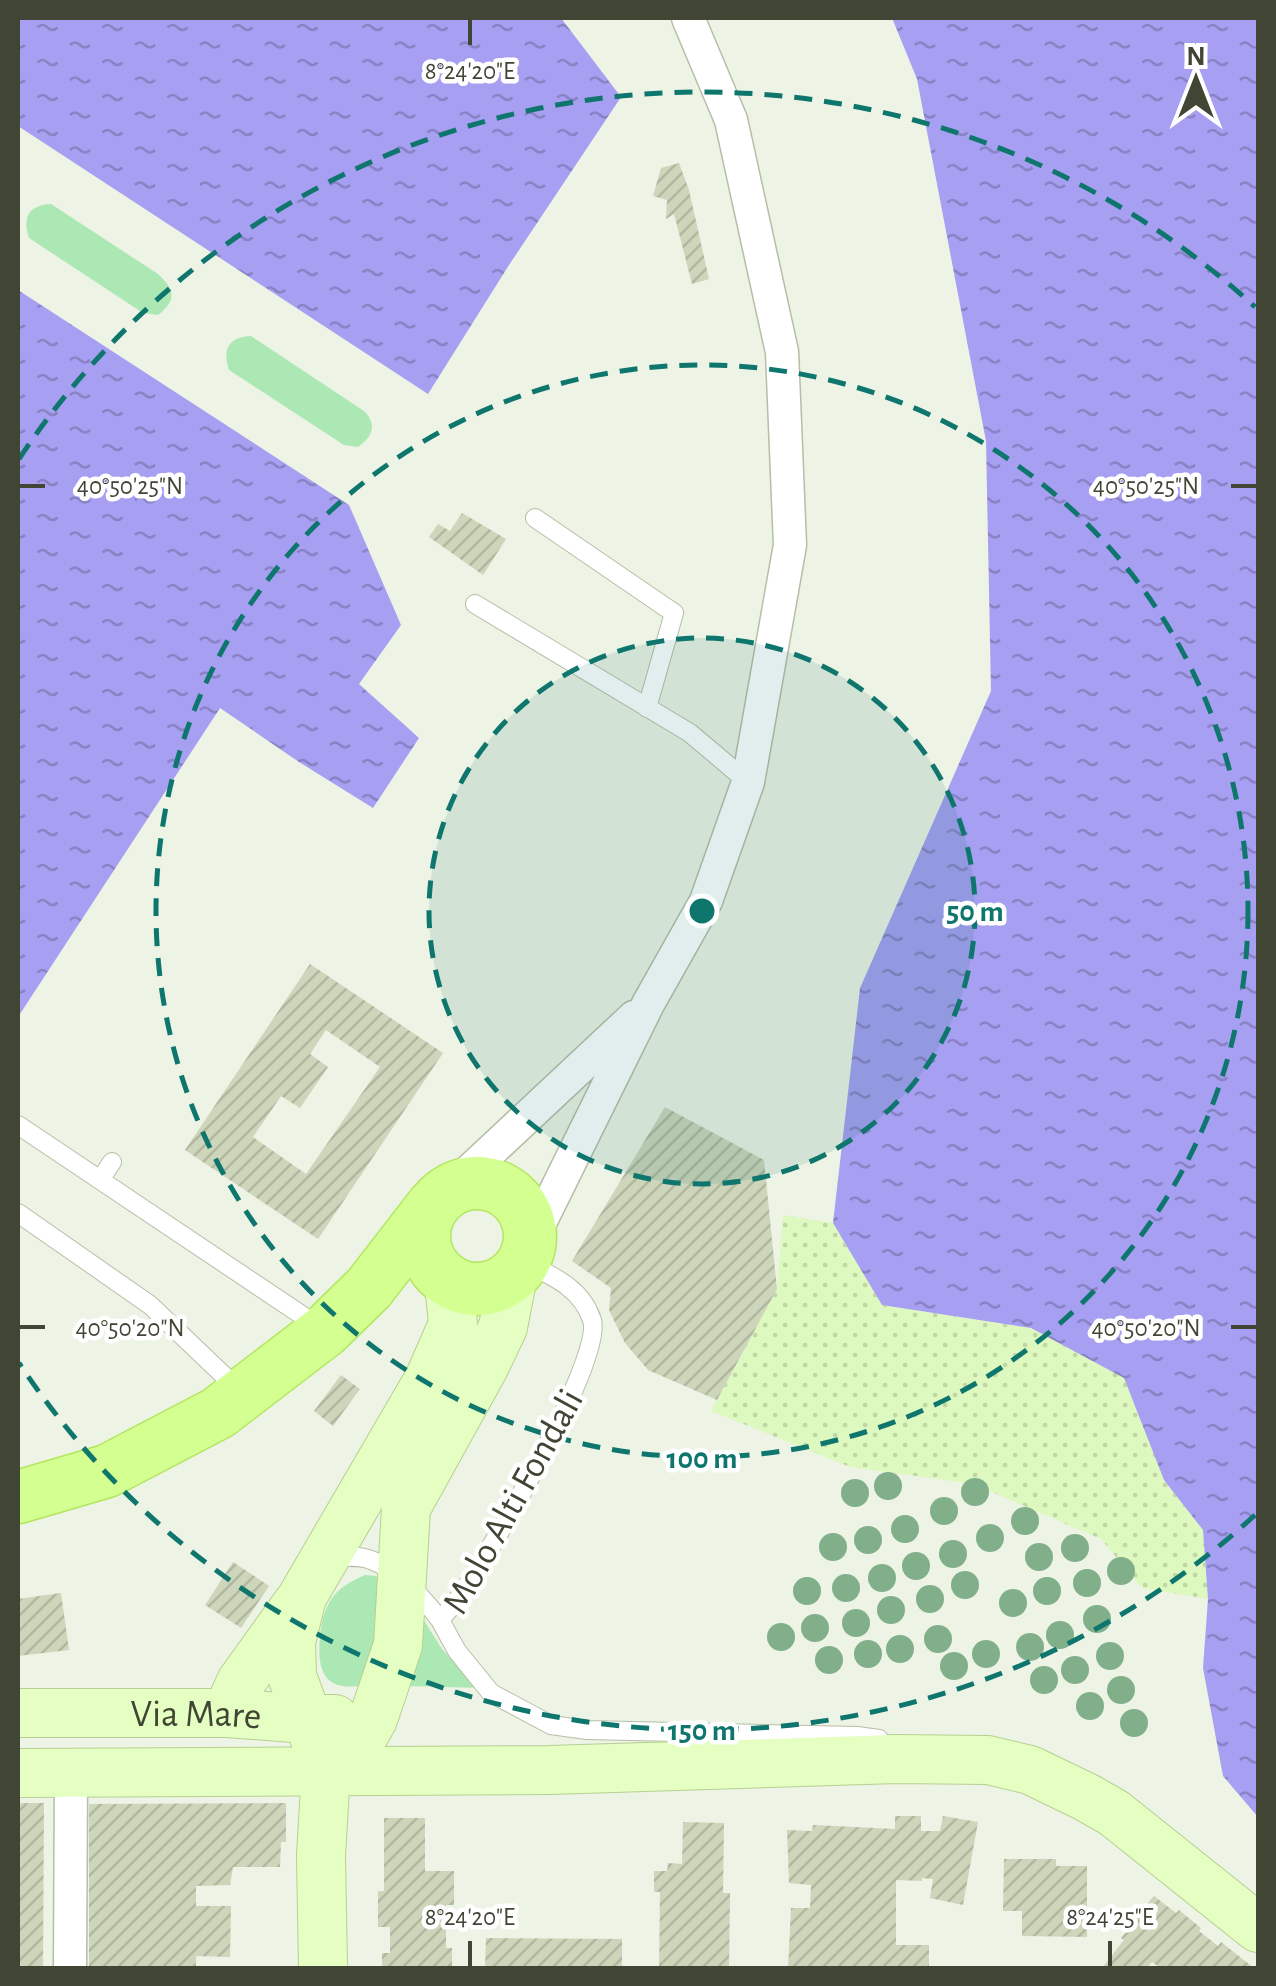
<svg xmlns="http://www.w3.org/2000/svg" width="1276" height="1986" font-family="'Alegreya Sans',sans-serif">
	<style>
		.grass { fill: #ace8b4 }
		.sand { fill: url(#sand-dots) }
		.water { fill: url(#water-ripples) }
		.building { fill: url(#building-hatch); fill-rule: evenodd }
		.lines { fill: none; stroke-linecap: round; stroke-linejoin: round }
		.lane-casing { stroke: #b6bea7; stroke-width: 20 }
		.street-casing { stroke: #b6bea7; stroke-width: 35 }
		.secondary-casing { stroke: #b6d091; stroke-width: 50 }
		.primary-casing { stroke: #b3e65f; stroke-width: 55 }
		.lane { stroke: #fff; stroke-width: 18 }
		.street { stroke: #fff; stroke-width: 32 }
		.secondary { stroke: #e5ffc2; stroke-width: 48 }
		.primary { stroke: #d4ff91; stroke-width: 52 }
		.tree { fill: #80af8a }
		.ticks { fill: none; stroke: #404534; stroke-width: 4 }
		.ring { fill: none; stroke: #0f766e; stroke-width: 5; stroke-dasharray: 18 12 }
		.labels { text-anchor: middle; stroke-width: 9; stroke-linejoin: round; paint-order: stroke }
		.street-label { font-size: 38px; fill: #404534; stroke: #fff }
		.ticks-label { font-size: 25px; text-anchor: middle; fill: #404534; stroke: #fff; stroke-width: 9; stroke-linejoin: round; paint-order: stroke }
		.centre { fill: #0f766e; stroke: #fff; stroke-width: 5 }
		.ring-label { font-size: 30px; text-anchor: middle; font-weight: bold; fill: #0f766e; stroke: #fff; stroke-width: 9; stroke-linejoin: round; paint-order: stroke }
	</style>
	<defs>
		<pattern id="sand-dots" width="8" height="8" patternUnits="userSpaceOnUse" patternTransform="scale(2.5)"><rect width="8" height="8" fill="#def9bf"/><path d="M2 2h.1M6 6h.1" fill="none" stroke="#c0d7a5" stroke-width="1.8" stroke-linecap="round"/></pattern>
		<pattern id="water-ripples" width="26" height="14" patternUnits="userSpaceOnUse" patternTransform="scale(2.5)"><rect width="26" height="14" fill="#a69ff2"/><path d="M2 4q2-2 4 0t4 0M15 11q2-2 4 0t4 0" fill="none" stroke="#8983c5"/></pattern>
		<pattern id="building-hatch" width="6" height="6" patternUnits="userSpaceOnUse" patternTransform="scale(2.5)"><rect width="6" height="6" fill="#cdd5ba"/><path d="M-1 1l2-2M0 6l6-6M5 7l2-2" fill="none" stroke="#b1b8a0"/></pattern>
	</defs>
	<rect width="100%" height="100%" fill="#edf3e5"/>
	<path class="grass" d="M51,204L158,274C175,290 177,300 158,315L143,313L29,238C22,217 29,205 51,204Z
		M251,336L364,411C378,425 372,437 358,447L344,445L229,370C222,348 229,337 251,336Z
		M365,1575L376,1576L380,1582L387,1608L363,1685C323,1693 317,1669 320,1637C321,1623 324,1610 332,1598C341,1586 352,1581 365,1575Z
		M418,1611L442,1649L460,1669L482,1688L408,1686Z"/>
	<path class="sand" d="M783,1215L833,1223L882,1305L1031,1328L1124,1377L1164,1480L1203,1530L1208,1599L1142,1588L1101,1539L973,1484L850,1467L711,1411L777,1289Z"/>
	<path class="water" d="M18,18H561L621,97L509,265L428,394L18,126Z
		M892,18H1258V1817L1223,1776L1203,1668L1208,1599L1203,1530L1164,1480L1124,1378L1031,1328L882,1305L833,1223L860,988L991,691L986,441L917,79Z
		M18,290L349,505L401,625L359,684L419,738L373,808L299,762L220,708L18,1017Z"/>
	<path class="building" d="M679,163L689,190L709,279L692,284L674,214L666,219L667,200L653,196L661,168Z
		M462,513L506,539L483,575L429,537L438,524L450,531Z
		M310,964L443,1053L318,1239L185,1150ZM326,1030L380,1067L306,1174L253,1137L281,1096L300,1108L328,1067L310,1054Z
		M665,1107L764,1160L777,1289L717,1400L648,1370L625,1343L609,1310L611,1288L572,1261Z
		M341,1375L360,1389L333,1426L314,1411Z
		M233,1562L269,1586L241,1628L205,1605Z
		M61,1593L69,1650L18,1656V1599Z
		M18,1803H44L43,1968H18Z
		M286,1803V1842H281L280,1867H233L230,1885L196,1886V1906H231L230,1957L196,1956V1968H89V1804Z
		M895,1816H921V1831H940L943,1816L978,1822L963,1905L930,1898L933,1879L922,1878V1881L896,1880V1945H929V1968H788L791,1908H810L811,1885L789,1883L787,1830L812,1831L813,1825L895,1829Z
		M384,1818H425V1871H454V1905H446V1948H452V1968H382V1953H390V1927H378V1891H384Z
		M683,1822L724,1823L723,1893H730L729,1968H659L660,1892H654V1871H667L668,1863L682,1864Z
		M1004,1859H1056V1866H1087V1937L1022,1936V1911H1003Z
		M1154,1896L1176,1913L1179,1910L1201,1928L1199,1931L1218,1946L1221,1942L1254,1968H1161L1152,1962L1147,1968H1102L1124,1940L1121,1938L1130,1928L1127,1926Z
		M486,1938L622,1939V1968H485Z"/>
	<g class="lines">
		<defs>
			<path id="lane" d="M535,518L674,613L647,708
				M475,604L690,733L748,782
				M18,1125L321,1328
				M100,1180L112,1162
				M18,1213L150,1305L239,1390
				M524,1262C552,1276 581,1287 592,1320C604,1359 487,1557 460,1596C454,1605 446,1612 440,1620L457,1651L491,1693L551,1725L587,1730L857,1736L879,1739
				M329,1558C342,1557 358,1555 371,1560C397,1569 424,1599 440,1620"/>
			<path id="street" d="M447,1192L634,1017
				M529,1245L648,1004L706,901L748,782L790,545L782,352L731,120L688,18
				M70,1968L71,1774"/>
			<g id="secondary">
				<path id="s1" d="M18,1713H227L306,1719H335"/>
				<path d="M227,1713L241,1682L297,1604"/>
				<path d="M326,1770L360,1742L373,1719L398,1645L406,1508L484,1367L503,1327L513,1276"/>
				<path d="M18,1773L550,1770L896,1759L988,1760L1030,1770L1086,1797L1114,1813L1258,1928"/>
				<path d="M323,1968L321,1856L326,1770L292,1676L291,1642L302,1597L429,1379L453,1324L449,1282"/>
			</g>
			<path id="primary" d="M424 1236a53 53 0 1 1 106 0a53 53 0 1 1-106 0Z
				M18,1497L107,1471L218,1413L325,1331L369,1288L434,1204"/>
		</defs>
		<use href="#lane" class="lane-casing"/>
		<use href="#street" class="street-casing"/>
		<use href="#secondary" class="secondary-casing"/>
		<use href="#primary" class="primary-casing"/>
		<use href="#lane" class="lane"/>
		<use href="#street" class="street"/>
		<use href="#secondary" class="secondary"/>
		<use href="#primary" class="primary"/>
	</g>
	<g class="tree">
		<circle cx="888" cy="1486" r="14"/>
		<circle cx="975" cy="1492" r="14"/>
		<circle cx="855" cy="1493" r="14"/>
		<circle cx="944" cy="1511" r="14"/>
		<circle cx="1025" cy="1521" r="14"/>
		<circle cx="905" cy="1529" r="14"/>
		<circle cx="990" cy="1538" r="14"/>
		<circle cx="868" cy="1540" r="14"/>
		<circle cx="833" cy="1547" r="14"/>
		<circle cx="1075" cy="1548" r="14"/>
		<circle cx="953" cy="1554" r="14"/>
		<circle cx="1039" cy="1557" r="14"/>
		<circle cx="916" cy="1566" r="14"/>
		<circle cx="1121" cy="1571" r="14"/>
		<circle cx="882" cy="1578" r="14"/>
		<circle cx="1087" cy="1583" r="14"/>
		<circle cx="965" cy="1585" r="14"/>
		<circle cx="846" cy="1588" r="14"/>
		<circle cx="807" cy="1591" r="14"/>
		<circle cx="1047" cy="1591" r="14"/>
		<circle cx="930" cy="1599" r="14"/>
		<circle cx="1013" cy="1603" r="14"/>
		<circle cx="891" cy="1610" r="14"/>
		<circle cx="1097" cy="1619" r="14"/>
		<circle cx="856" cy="1623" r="14"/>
		<circle cx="815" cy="1628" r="14"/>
		<circle cx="1060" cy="1635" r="14"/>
		<circle cx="781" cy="1637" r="14"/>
		<circle cx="938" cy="1639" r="14"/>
		<circle cx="1030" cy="1647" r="14"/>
		<circle cx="900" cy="1649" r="14"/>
		<circle cx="868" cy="1654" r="14"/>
		<circle cx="986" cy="1654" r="14"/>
		<circle cx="1110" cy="1656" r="14"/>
		<circle cx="829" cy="1660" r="14"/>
		<circle cx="954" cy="1666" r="14"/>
		<circle cx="1075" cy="1670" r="14"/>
		<circle cx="1044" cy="1680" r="14"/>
		<circle cx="1121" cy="1690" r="14"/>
		<circle cx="1090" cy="1706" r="14"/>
		<circle cx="1134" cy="1723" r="14"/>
	</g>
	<path class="ticks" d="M470,20V45M20,486H45M1231,486H1256M20,1327H45M1231,1327H1256M470,1941V1966M1110,1941V1966"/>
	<circle cx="702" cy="911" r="273" fill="#0f766e" fill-opacity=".12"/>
	<g class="ring">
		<circle cx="702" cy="911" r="273"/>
		<circle cx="702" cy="911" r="546"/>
		<path d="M1255 1515A819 819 0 0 1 19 1363M19 459A819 819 0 0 1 1255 307"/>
	</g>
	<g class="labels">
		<g class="street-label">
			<text transform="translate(512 1501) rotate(-61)" y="13">Molo Alti Fondali</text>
			<text dy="13" stroke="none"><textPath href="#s1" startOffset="178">Via Mare</textPath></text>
		</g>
	</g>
	<g class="ticks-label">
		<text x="470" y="79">8°24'20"E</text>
		<text x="130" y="494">40°50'25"N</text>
		<text x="1146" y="494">40°50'25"N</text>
		<text x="130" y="1336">40°50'20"N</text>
		<text x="1146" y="1336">40°50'20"N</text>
		<text x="470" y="1925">8°24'20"E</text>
		<text x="1110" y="1925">8°24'25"E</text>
	</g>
	<circle cx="702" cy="911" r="15" class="centre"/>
	<g class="ring-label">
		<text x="975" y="921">50 m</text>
		<text x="702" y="1468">100 m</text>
		<text x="702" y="1740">150 m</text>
	</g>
	<rect width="1276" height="1986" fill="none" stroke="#404534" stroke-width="40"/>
	<g transform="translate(1196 80)" stroke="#ffffff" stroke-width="8" paint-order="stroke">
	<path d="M0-8L18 38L0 25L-18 38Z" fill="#404534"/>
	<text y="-15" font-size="28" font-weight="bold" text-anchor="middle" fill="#404534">N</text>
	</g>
</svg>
